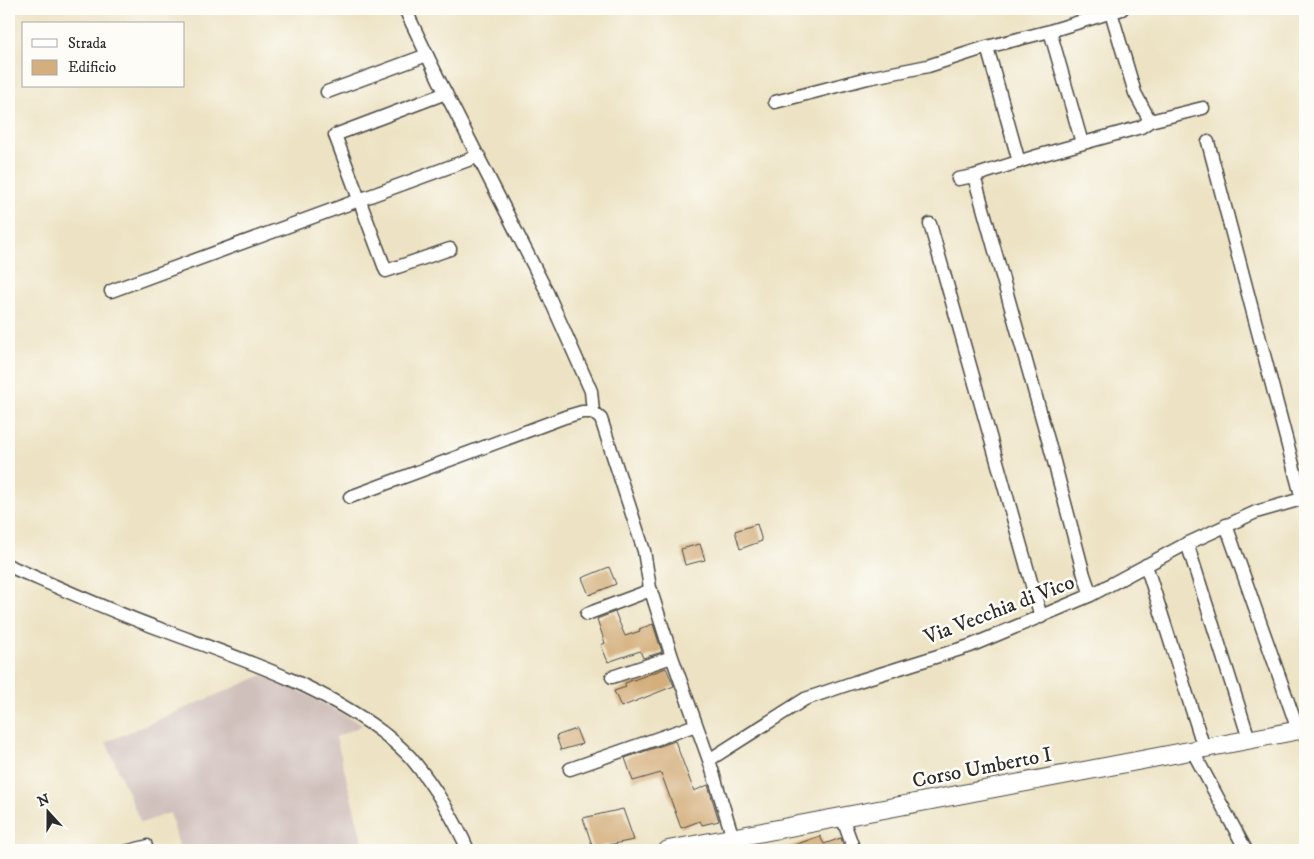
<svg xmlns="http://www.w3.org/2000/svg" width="1314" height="859" font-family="'IM FELL DW Pica',serif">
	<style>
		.industrial { fill: #d0c0bc }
		.building { fill: #d4af7d }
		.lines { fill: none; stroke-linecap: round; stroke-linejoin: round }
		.lane-casing { stroke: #484742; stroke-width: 9 }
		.street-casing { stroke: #484742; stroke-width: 15 }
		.secondary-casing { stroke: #484742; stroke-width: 20 }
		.lane { stroke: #fff; stroke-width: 6 }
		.street { stroke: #fff; stroke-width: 12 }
		.secondary { stroke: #fff; stroke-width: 18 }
		.labels { text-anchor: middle; stroke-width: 5; stroke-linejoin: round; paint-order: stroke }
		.street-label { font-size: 21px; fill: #2b2b2b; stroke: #fdfcf7 }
	</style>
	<rect width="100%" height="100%" fill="#fdfcf7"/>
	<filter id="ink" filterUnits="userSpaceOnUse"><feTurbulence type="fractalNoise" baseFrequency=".02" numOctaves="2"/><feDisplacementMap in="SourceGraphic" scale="10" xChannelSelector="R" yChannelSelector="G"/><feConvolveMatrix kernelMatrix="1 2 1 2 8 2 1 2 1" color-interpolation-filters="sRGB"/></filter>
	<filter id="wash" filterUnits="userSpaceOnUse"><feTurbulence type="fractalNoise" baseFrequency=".0096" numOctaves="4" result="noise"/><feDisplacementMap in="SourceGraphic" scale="20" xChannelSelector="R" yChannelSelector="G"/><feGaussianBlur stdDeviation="1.12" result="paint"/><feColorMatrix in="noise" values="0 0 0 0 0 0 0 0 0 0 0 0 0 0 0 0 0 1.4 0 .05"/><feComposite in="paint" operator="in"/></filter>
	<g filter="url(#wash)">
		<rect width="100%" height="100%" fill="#ede3c4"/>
		<path class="industrial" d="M263,675L306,694L363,725L336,737L363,844L331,850H180L170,813L141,823L106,742Z"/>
		<g id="blocks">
			<path class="building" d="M757,524L762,541L740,549L735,531Z
				M700,544L705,560L685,565L681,549Z
				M609,567L616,584L589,595L582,578Z
				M615,612L625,636L640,631L639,629L653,624L662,652L643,658L640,651L608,662L601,645L605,643L597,619Z
				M666,668L674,686L621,707L614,691L626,687L625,683Z
				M576,729L582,744L561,750L556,736Z
				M675,741L694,791L708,785L719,821L702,825L700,821L681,828L661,773L633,781L625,758Z
				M623,809L634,840L593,848L583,818Z
				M820,836L824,844L841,838L845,850H783V849Z"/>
		</g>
	</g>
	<g filter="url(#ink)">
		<use href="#blocks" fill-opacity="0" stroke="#484742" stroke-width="1"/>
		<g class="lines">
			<defs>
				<path id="lane" d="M121,850L148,843L150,850"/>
				<path id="street" d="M405,9L439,80L546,290L591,391L593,412
					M1111,12L1135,93L1150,121
					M1050,31L1082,143
					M987,47L1019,162
					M327,92L427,55
					M446,93L335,135L386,271L450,249
					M775,102L868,78L928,66L987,47L1050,31L1122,9
					M1208,142L1302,499
					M974,176L1052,454L1084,575L1091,595
					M958,179L974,176L1037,156L1141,127L1150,121L1203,108
					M930,224L1041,617
					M111,291L479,156
					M350,497L565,417L582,412H593L601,419L644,551L650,588L672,657L709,760L733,838
					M1226,525L1298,730
					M1187,543L1249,739
					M1146,565L1204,748
					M9,566C60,588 110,611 163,630C238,658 317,683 382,732C393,741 406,751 415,763C434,786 456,822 468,850
					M587,614L651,590
					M612,677L672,657
					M1192,750L1246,850
					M709,760L805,699L855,682L970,646L1091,595L1182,546L1256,512L1305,498
					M570,769L696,725
					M842,817L854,850"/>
				<path id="secondary" d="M668,850L1305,729"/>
			</defs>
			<use href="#lane" class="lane-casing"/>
			<use href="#street" class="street-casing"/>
			<use href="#secondary" class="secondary-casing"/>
			<use href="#lane" class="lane"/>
			<use href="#street" class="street"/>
			<use href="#secondary" class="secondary"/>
		</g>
	</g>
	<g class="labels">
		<g class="street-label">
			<text transform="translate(999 609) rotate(-21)" y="7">Via Vecchia di Vico</text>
			<text transform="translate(982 767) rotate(-11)" y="7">Corso Umberto I</text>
		</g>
	</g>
	<rect width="1314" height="859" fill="none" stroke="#fdfcf7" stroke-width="30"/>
	<rect x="22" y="22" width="162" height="65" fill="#fdfcf7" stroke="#a9a8a5"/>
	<rect x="32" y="39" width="25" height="8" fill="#ffffff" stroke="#a9a8a5"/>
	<text x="68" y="48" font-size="15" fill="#2b2b2b">Strada</text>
	<rect x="32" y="60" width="25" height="15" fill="#d4af7d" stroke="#a9a8a5"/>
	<text x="68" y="72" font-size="15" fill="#2b2b2b">Edificio</text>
	<g transform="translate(48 812) rotate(339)" stroke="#fdfcf7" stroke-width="4" paint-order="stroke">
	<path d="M0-4L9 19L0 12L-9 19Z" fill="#2b2b2b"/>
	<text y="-8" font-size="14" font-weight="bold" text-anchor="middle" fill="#2b2b2b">N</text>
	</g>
</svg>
